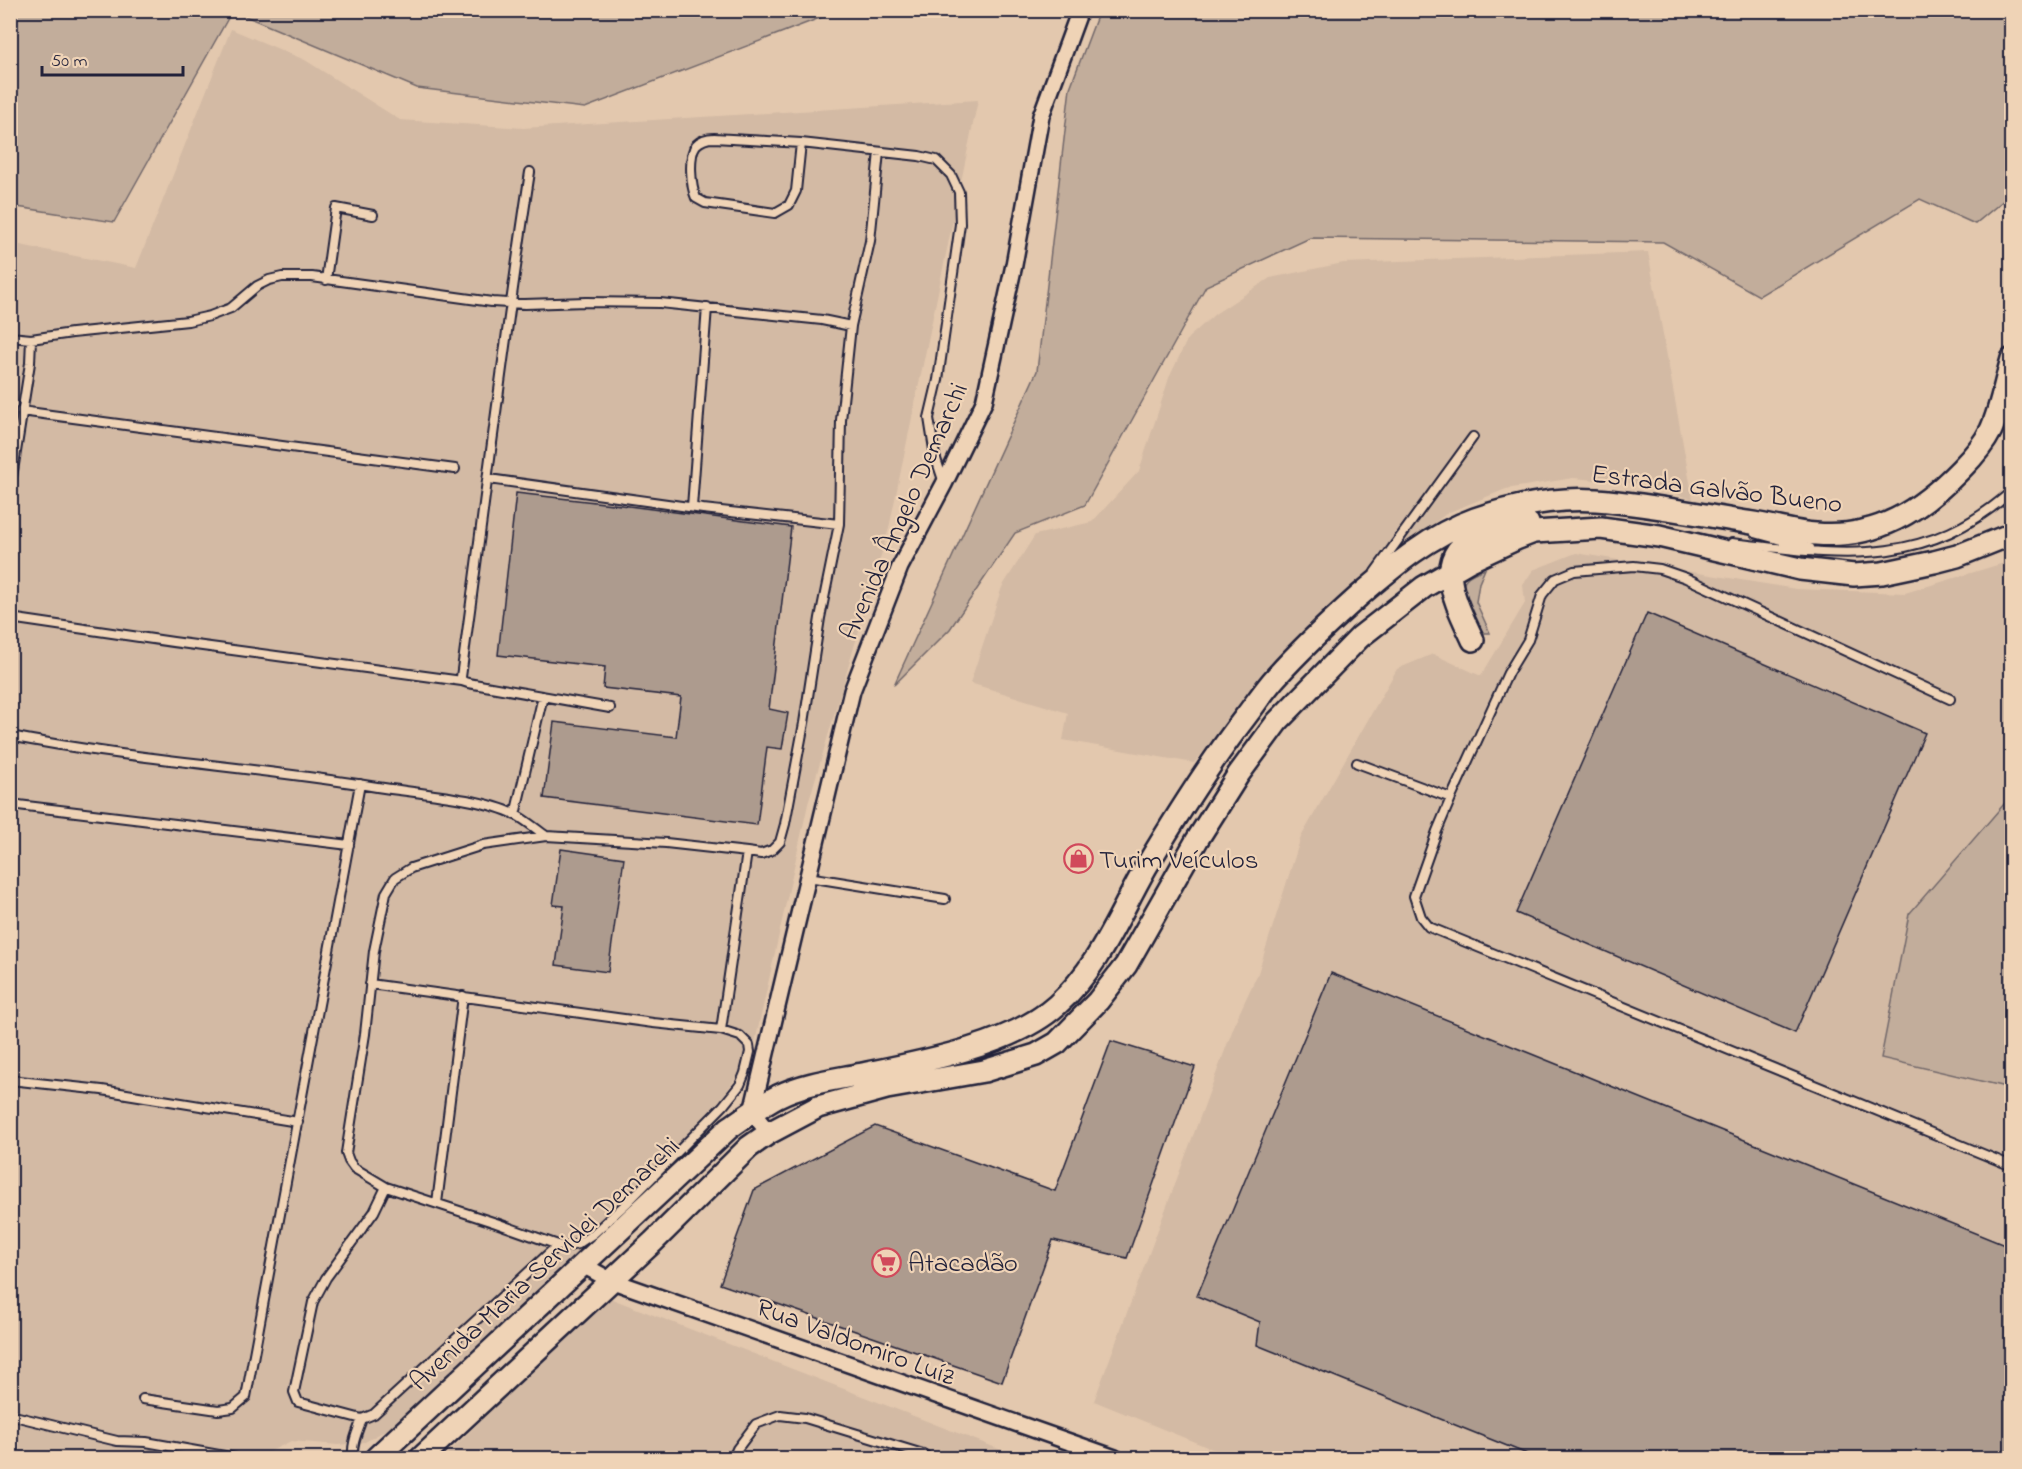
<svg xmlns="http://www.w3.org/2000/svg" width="2022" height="1469" font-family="'Indie Flower',sans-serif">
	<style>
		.built { fill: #d3baa4 }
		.green { fill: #c2ad9b; stroke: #72686b; stroke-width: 1.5 }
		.building { fill: #ad9b8e; stroke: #22223b; stroke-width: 1.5 }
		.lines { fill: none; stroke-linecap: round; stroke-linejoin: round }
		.lane-casing { stroke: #22223b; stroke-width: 12 }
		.street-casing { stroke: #22223b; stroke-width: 20 }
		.secondary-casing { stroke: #22223b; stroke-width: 26 }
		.lane { stroke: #efd3b6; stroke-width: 8 }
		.street { stroke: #efd3b6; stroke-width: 15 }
		.secondary { stroke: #efd3b6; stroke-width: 21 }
		.labels { text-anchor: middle; stroke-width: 4.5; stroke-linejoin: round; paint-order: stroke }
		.street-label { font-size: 27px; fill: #22223b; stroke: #efd3b6 }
		.poi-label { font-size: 27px; fill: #22223b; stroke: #efd3b6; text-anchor: start }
	</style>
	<rect width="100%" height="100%" fill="#e3c8ae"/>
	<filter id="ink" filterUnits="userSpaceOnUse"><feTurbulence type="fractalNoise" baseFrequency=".0167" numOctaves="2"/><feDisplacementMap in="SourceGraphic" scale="12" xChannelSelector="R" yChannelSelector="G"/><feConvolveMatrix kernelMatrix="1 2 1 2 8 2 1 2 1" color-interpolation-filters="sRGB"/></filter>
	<g filter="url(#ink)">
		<path class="built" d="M231,29L305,60L400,120L523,128L978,100L889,528L808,804L752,1056L723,1096L563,1269L395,1425L365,1442L338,1445L291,1441L269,1452L268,1458H11L10,243L136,268Z
			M1648,252L1693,499L1632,483L1573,478L1506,489L1447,513L1310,623L1194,763L1063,740L1068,713L970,683L1002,587L1035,535L1092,522L1139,471L1169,378L1188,338L1215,314L1270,278L1343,263Z
			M1576,553L1796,589L1905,593L2004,563L2012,640L2011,1458H1234L1094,1401L1237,1018L1258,973L1301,837L1397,669L1433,654L1481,676L1525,603L1523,585L1533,570Z
			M607,1297L1022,1458H443Z"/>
		<path class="green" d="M10,11H232L114,222L11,206Z
			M233,11H838L585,108L417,88Z
			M1099,11H2011V168L2005,199L1975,224L1920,199L1759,296L1663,242L1310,238L1206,286L1085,505L1015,533L950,629L894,685L1037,371L1070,88Z
			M1485,569L1479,583L1476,602L1490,633H1483C1476,622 1453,589 1468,577C1472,574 1479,571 1485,569Z
			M2011,796V1088L1881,1058L1909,914Z"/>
		<path class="building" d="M516,493L621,505L791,527L769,709L788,713L782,749L767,747L757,825L544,798L554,722L676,737L681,697L603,688L605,667L498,655Z
			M1647,613L1925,733L1795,1033L1516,913Z
			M561,849L624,858L608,972L556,965L564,906L553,905Z
			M1331,973L2012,1248V1458H1537L1257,1345L1260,1322L1197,1296Z
			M1111,1041L1195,1067L1127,1258L1053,1240L1002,1382L720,1284L754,1190L875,1126L1055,1191Z"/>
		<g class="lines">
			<defs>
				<path id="lane" d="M801,143L796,191L789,205L775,213L705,203L696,198C691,187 688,156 696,145C701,140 707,138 714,138L801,143L919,156L936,160L951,175L959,192L960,224L938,380L929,418L935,456L944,483
					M530,172C504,340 484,509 461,677L462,681L468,683L610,708
					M326,280L336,208L373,215
					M10,337L31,339L72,333L188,321L210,316L231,308L257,286L269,280L282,277H312L492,302L525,304L586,302L660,303L822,320L851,326
					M21,411L455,469
					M489,479L703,509L839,524
					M10,490L30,363L31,339
					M692,507L707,307
					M1755,533L1810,548
					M1732,543C1840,555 1923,570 2012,491
					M1375,572L1473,437
					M10,618L173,642L462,681
					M1950,699L1686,578L1660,569L1634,566L1574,571L1555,579L1542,595L1528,640L1508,673L1451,798L1437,831L1414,896L1421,917L1429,927L2012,1166
					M10,736C132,760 256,767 377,787C415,793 484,798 516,815C527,821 536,829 546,836
					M1357,763L1451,798
					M10,804L349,845
					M515,815L543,696
					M808,877L945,899
					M370,984L653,1023L721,1030L740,1036L749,1045L750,1052L745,1073L740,1085L723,1106L628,1202L593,1234L578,1244L564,1247L558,1245L496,1223L386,1187L354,1168L349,1161L346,1153L365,1034L374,951L386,893L395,878L411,868L483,845L546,836L666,843L747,852
					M721,1030L747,852L761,854L772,850L780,842L785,824L804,723L820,618L839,524L841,420L851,326L870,241L879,152
					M10,1080L102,1090L298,1122
					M386,1187L374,1212L326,1278L313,1302L294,1392L298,1402L362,1419L374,1414L558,1245
					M437,1203L463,996
					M143,1399L218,1410L233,1408L246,1397L360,784
					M10,1415L117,1441L146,1442L236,1458
					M150,1458L151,1456
					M354,1458C350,1447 358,1430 362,1419
					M733,1458L737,1449L756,1424L780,1415L805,1418L923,1454L928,1458"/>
				<path id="street" d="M769,1133L752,1112L852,691L900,567L944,484L984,402L1014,265L1041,116L1080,10
					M583,1265L610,1280L1115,1458"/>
				<path id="secondary" d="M1473,640C1456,603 1428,554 1482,534C1497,529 1513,527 1528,523
					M376,1458L729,1128C745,1117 761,1105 778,1096C802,1084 831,1080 857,1075C917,1063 1012,1046 1057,1005C1100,966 1118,916 1146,867C1177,815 1209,764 1246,716C1256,703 1265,689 1276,677C1302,648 1330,622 1359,596C1394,566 1430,535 1475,519C1513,506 1556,497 1596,500C1650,504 1706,516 1759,524C1778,527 1797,533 1816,534C1877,539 1920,511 1961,469C1973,457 1983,446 1991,430C2001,408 2005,383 2012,359
					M421,1458L653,1242L749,1147L769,1133L818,1107L887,1088L984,1071L1036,1055L1057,1043L1098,1001L1126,965L1197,840L1238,775L1277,722L1360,637L1424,587L1469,561L1516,539L1534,532L1601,528L1659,536L1800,569L1854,575L1882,573L1934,562L1957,556L2012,534"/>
			</defs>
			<use href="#lane" class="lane-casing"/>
			<use href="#street" class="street-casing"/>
			<use href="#secondary" class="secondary-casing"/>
			<use href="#lane" class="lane"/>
			<use href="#street" class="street"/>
			<use href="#secondary" class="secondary"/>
		</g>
	</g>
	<defs>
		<symbol id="shop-ring" viewBox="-11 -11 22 22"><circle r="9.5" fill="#efd3b6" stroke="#d1495b" stroke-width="1.5"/><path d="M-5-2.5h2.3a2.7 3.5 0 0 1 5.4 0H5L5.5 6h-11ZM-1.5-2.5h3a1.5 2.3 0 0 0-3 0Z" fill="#d1495b"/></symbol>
		<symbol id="supermarket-ring" viewBox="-11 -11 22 22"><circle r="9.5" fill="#efd3b6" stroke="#d1495b" stroke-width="1.5"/><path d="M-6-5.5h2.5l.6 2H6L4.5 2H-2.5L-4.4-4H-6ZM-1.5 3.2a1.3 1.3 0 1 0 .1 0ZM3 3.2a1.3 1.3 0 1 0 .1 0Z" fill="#d1495b"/></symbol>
	</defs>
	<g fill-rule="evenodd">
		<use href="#shop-ring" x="1062" y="842" width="33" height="33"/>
		<use href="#supermarket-ring" x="870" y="1246" width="33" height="33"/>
	</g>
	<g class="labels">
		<g class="street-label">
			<text transform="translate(1717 488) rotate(7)" y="9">Estrada Galvão Bueno</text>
			<text transform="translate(903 511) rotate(-66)" y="9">Avenida Ângelo Demarchi</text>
			<text transform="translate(544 1263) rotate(-43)" y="9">Avenida Maria Servidei Demarchi</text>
			<text transform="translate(856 1341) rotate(20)" y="9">Rua Valdomiro Luíz</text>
		</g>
		<g class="poi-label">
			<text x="1099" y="868">Turim Veículos</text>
			<text x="908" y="1271">Atacadão</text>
		</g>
	</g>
	<rect width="2022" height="1469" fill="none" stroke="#efd3b6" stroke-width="36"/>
	<rect x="18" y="18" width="1986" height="1433" fill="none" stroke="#22223b" stroke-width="2" filter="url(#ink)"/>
	<path d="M42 66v9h141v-9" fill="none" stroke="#22223b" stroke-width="3"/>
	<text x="51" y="66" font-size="18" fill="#22223b" stroke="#efd3b6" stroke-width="4.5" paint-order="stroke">50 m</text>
</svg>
